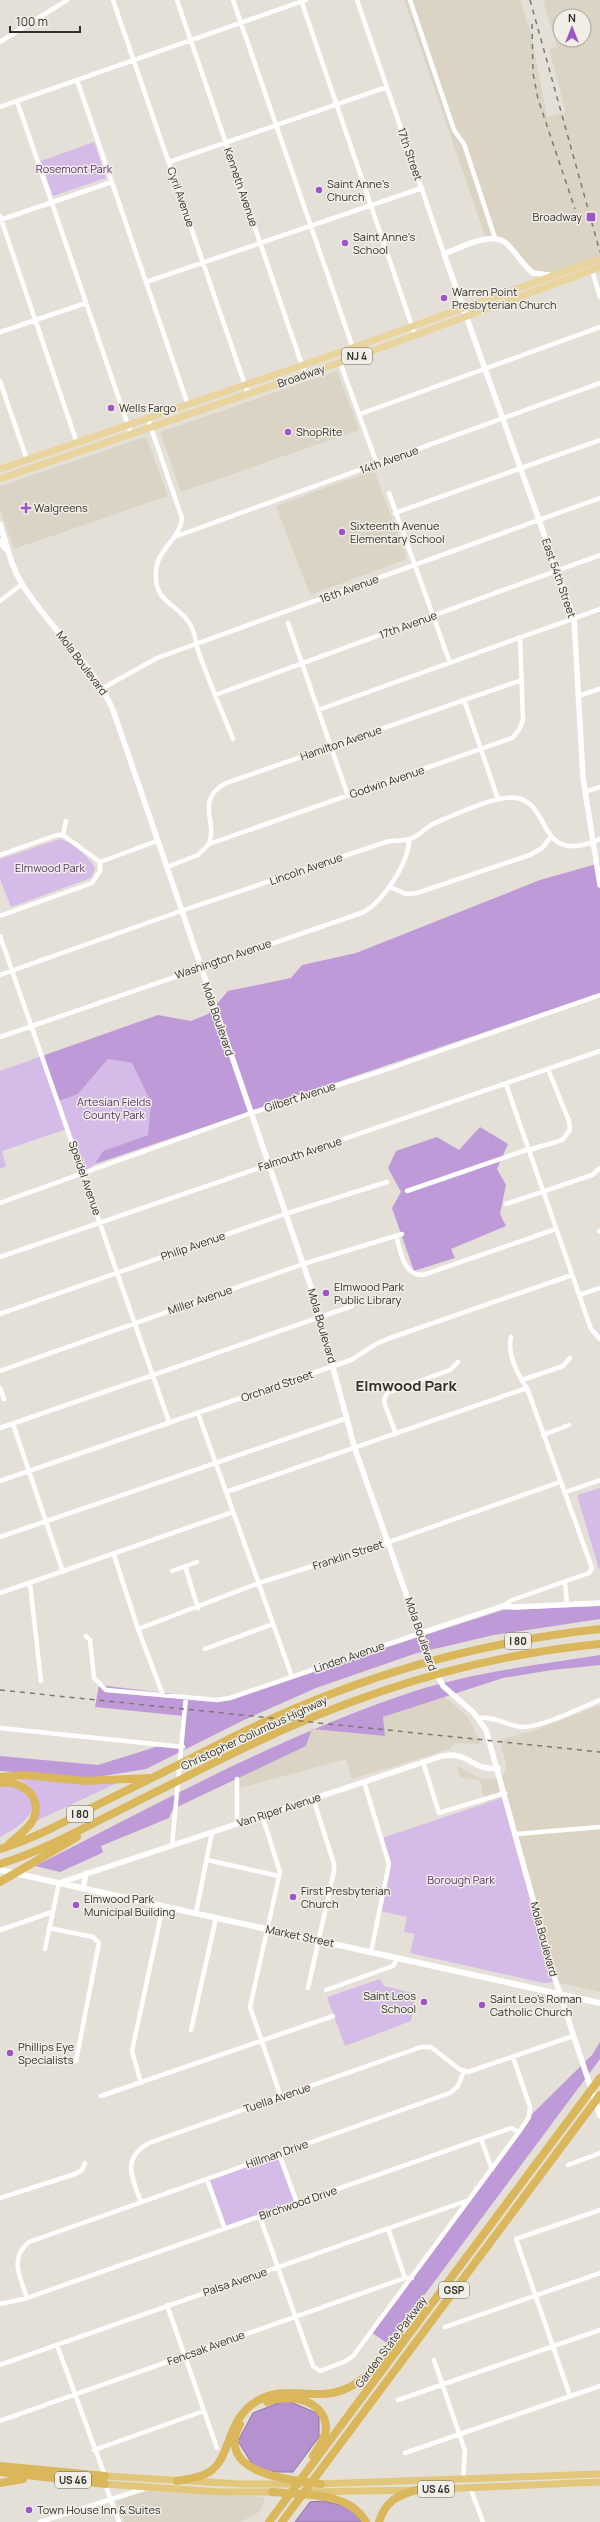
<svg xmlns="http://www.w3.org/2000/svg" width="600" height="2522" font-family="Manrope,sans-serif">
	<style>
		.built { fill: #dbd4c5; fill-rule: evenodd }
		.green { fill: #d4bbe8 }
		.forest { fill: #be9bd8 }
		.water { fill: #b592cf; stroke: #8d749e }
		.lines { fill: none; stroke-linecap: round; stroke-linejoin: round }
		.minor { stroke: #fff; stroke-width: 4.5 }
		.tertiary { stroke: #fff; stroke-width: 5.5 }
		.secondary { stroke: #fff; stroke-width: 6 }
		.primary { stroke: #e9d49d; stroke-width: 7 }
		.trunk { stroke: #e2c67c; stroke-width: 7 }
		.motorway { stroke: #dab75b; stroke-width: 8 }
		.rail { stroke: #7b7973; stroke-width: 1.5; stroke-dasharray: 5 5; stroke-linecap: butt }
		.poi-dot { fill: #9d56ca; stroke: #f1eee5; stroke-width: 1.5 }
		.labels { text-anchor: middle; stroke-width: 3; stroke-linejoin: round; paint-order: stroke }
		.shield { fill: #f1eee5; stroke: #6b6864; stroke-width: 1 }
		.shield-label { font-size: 10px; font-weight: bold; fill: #312f2c }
		.street-label { font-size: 11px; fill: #312f2c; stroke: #f1eee5 }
		.park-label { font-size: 11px; fill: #5c2f78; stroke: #f1eee5 }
		.poi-label { font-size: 11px; fill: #312f2c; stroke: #f1eee5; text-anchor: start }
		.district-label { font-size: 15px; font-weight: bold; fill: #312f2c; stroke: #f1eee5 }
	</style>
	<rect width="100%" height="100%" fill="#e4e0d8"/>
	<path class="built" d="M404,0H520L531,33L547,117L566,112L549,49L557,47L543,0H600V259L560,273L537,275L506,243L486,239ZM560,16H584V40H560Z
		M337,371L359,430L181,492L160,432Z
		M144,437L147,439L168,496L14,549L0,509V486Z
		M374,470L407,559L310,595L276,506Z
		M445,1697L468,1717L481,1744L455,1743L450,1749L352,1779L346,1759L237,1789V1778L306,1746L312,1729L385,1736L383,1717Z
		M600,1705V1992L556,1982L505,1797L485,1803L480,1780L460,1777L457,1766L481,1779L501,1778L507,1769L500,1740L533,1731Z
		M148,2491L264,2497V2503L258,2513L240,2522H124L116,2501Z"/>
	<path class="green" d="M94,142L106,178L53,196L41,161Z
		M60,839C71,841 91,858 95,869L91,878L11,907L0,879V859Z
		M42,1056L78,1094L108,1059L132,1063L151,1103L148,1135L103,1151L95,1164L83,1174L67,1129L2,1151L6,1166L0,1169V1071Z
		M600,1488V1569H599L577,1495Z
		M14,1777L117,1783L34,1822C39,1797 38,1788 14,1777Z
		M15,1784C51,1805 24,1825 0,1837V1785Z
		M505,1797L556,1982L543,1983L410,1953L415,1934L404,1932L407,1917L380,1911L389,1863L382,1838Z
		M380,1979L384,1986L416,1994L411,2021L345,2046L327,1997Z
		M279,2154L297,2203L225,2229L207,2179Z"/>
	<path class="forest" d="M600,863V993L95,1164L103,1151L148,1135L151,1103L132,1063L108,1059L78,1094L58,1101L42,1056L158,1015L191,1021L208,1014L228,991L291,978L302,965L356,953L540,880Z
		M480,1127L508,1144L497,1169L506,1185L500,1214L506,1226L451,1249L455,1258L414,1271L392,1208L401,1192L388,1168L396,1151L437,1137L459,1150Z
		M600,1606V1619L494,1635L417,1653L316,1688L244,1720L146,1769L91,1778L0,1771V1756L98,1765L162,1745L182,1746L184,1716L95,1707L99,1685L223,1700L503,1610Z
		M600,1655V1665L552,1670L503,1678L383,1717L385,1736L312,1729L306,1746L173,1809L169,1818L101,1846L103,1852L100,1854L60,1872L35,1866C157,1804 278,1737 409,1693C470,1673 536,1665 600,1655Z
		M600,2042V2059L388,2344L371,2332L532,2114L592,2055Z"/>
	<path class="water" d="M286,2400L319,2414V2437L293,2472H272L254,2467L238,2441L253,2413Z
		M323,2501L349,2507L362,2522H295L310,2502Z"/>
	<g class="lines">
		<path class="minor" d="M113,0L248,394
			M177,0L305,374
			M233,0L356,357
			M301,0L415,335
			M357,0L444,254
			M410,0L454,130L464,144L495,238
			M0,42L67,0
			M77,80L188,405
			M17,101L131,434
			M0,107L306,0
			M169,162L387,87
			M0,216L77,443
			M0,220L112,182
			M592,270L600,297
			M146,282L422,188
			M0,332L86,303
			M340,362L377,464
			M0,381L27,460
			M360,414L600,327
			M148,419L182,518C180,540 158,548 156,570C153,604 178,603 190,624C196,634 196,646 200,656C210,684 222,711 233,739
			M389,493L450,663
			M395,513L600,440
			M177,536L600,383
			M0,601L22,584
			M288,623L348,796
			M103,688L157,658L600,498
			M215,695L600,555
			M578,696L600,689
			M464,700L498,799
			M318,710L600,609
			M585,792L600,787
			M63,835L66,821
			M209,844C218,820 194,801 226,783L522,680
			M0,855L57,835H63L100,862
			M167,867L198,855L209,844L512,738L519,730L523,720L520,637
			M390,887L406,894L417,893L530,855L542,848L551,837
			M0,916L92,883L100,871V862L157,841
			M0,936L169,1422
			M0,975L181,911L386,842C394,840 402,841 410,839C419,836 425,828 433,824C451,816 498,794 517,798C553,805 536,867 600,839
			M0,1037L364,912C384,900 409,863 409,839
			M506,1084L591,1329L600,1339
			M529,1150L562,1140L570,1130L569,1121L548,1069
			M407,1191L529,1149
			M0,1203L251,1113L385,1070L600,995
			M506,1204L592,1175L600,1168
			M599,1231H600
			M396,1236C401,1251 403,1276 423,1275L556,1229
			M0,1257L600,1051
			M579,1295L600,1288
			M0,1314L285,1214L387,1182
			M0,1371L303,1264L402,1234
			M522,1380L563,1366L570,1358
			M0,1388L4,1399
			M198,1413L292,1677
			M13,1424L63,1572
			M0,1428L352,1306
			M396,1434L385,1405L384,1400L387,1393L450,1370L458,1362
			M543,1435L569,1425
			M0,1481L351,1360L376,1344L390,1338L572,1275
			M226,1492L527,1388
			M566,1492L600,1480
			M0,1537L347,1418
			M114,1555L138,1629L163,1695
			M185,1566L198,1608
			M172,1571L197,1562
			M565,1582L567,1604
			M30,1583L41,1681
			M0,1593L233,1512
			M503,1606L512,1600L589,1573L592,1568L527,1388C517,1374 507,1353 511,1337
			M138,1629L259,1583L389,1542L560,1482
			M86,1636L90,1640L94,1678L106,1690L217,1700L230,1698L421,1633
			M205,1649L273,1624
			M479,1718C497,1716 508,1727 524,1727C542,1727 582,1707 600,1700
			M0,1728L183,1747
			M423,1762L439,1813L505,1793
			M237,1779V1823
			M364,1782L389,1864L371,1952
			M262,1815L280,1872L250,2007L281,2097
			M516,1834L600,1827
			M172,1845L186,1697
			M207,1860L279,1876
			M196,1913L212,1832
			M49,1928L93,1937L99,1943L76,2061
			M0,1930L52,1912
			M45,1949L59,1883
			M308,1988L334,1871V1864L313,1798
			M326,1990L393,1966L398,1957
			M191,2030L216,1918
			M141,2083L132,2051L163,1906
			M101,2096L333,2016
			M481,2139L492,2169
			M279,2154L297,2203
			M568,2165L600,2153
			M207,2179L225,2229
			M0,2198L75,2174L82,2170L85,2163
			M141,2202C132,2177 121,2159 149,2143L421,2047H431L459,2069L468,2072L573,2036
			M260,2217L313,2366L320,2371L346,2361L353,2356L519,2132
			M388,2228L405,2278
			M27,2298C20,2277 9,2258 29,2242L450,2093L458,2086L464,2071
			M0,2304L27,2298L511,2128L519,2132L529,2117L530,2107L513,2057
			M167,2305L217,2448
			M445,2327L600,2273
			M57,2345L105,2476
			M434,2360L465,2451L463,2480
			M0,2365L469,2200
			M570,2396L516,2239L600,2210
			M398,2400L600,2330
			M0,2421L405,2278H412
			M94,2450L204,2411
			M405,2453L600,2386
			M105,2484L119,2522
			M470,2487L483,2522
			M40,2522L143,2489"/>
		<path class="tertiary" d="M549,275L533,273C523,265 517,254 508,245C494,229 460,248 444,254L574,618L583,778L600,885
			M0,524C7,545 10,564 22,584C49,628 92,662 113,710L312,1290L355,1449L429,1659L443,1686L473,1712L486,1730L555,1979L600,2116
			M0,542L6,549
			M421,1633L503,1606L516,1607L600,1603
			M59,1883L442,1756C470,1751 473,1772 498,1768
			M83,1889L86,1873"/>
		<path class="secondary" d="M0,1870L600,2003"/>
		<path class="primary" d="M0,469L338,353L600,259
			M0,479L356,357L600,267"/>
		<path class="trunk" d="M105,2476L241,2484H300
			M105,2484L221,2492H276
			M316,2484L600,2474
			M308,2492L417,2490L600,2482"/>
		<path class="motorway" d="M0,1777L24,1775L85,1781L149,1778
			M0,1783C21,1779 44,1797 33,1820C28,1829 17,1837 9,1844
			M0,1849C34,1839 66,1821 97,1805C142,1783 188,1760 233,1737C349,1679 471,1643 600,1629
			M0,1864C37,1853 72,1834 106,1817C150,1795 193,1773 236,1752C351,1695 472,1656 600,1644
			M0,1882L77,1837
			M267,2402C288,2393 325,2399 326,2428C326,2438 318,2448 313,2456
			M240,2424C214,2474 291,2480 321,2484
			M0,2466L105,2476
			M0,2472L105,2484
			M177,2481C188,2479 200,2478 209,2472C232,2458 225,2420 257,2401C278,2388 300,2395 323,2394C359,2393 380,2362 402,2337
			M0,2483L23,2479
			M272,2492C302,2495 349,2491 366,2522
			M269,2522L600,2078
			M282,2522L600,2095
			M379,2522C385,2502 397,2495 417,2490"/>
		<path class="rail" d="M530,0L600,252
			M532,24L533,73L538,99L575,209
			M0,1690L600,1752"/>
	</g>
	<g class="poi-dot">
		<circle cx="319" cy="190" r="4"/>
		<rect x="586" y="212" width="10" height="10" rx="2"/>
		<circle cx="345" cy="243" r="4"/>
		<circle cx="444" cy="298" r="4"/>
		<circle cx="111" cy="408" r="4"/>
		<circle cx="288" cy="432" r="4"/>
		<path d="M24 502h4v4h4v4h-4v4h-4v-4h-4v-4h4z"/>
		<circle cx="342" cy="532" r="4"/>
		<circle cx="326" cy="1293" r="4"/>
		<circle cx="293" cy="1897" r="4"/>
		<circle cx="76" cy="1905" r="4"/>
		<circle cx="424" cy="2002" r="4"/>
		<circle cx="482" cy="2005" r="4"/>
		<circle cx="10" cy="2053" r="4"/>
		<circle cx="29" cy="2510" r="4"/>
	</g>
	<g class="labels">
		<g class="shield">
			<rect x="342" y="348" width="30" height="16" rx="3"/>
			<rect x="505" y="1633" width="26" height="16" rx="3"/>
			<rect x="67" y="1806" width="26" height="16" rx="3"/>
			<rect x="439" y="2282" width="30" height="16" rx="3"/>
			<rect x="55" y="2472" width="36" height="16" rx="3"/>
			<rect x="418" y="2481" width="36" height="16" rx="3"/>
		</g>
		<g class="shield-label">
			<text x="357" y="360">NJ 4</text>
			<text x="518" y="1645">I 80</text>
			<text x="80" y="1818">I 80</text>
			<text x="454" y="2294">GSP</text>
			<text x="73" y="2484">US 46</text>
			<text x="436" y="2493">US 46</text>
		</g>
		<g class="street-label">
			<text transform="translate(410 154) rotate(71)" y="4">17th Street</text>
			<text transform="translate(241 187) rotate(71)" y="4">Kenneth Avenue</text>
			<text transform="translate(181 197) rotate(71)" y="4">Cyril Avenue</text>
			<text transform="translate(301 376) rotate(-19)" y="4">Broadway</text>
			<text transform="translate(389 460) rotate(-20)" y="4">14th Avenue</text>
			<text transform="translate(559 578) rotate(71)" y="4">East 54th Street</text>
			<text transform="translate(349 589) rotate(-20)" y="4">16th Avenue</text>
			<text transform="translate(408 625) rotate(-20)" y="4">17th Avenue</text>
			<text transform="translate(82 663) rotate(53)" y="4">Mola Boulevard</text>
			<text transform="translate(341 743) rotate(-19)" y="4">Hamilton Avenue</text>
			<text transform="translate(387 782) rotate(-19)" y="4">Godwin Avenue</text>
			<text transform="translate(306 869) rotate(-19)" y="4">Lincoln Avenue</text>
			<text transform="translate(223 959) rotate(-19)" y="4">Washington Avenue</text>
			<text transform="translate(218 1019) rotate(71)" y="4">Mola Boulevard</text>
			<text transform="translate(300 1097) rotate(-18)" y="4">Gilbert Avenue</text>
			<text transform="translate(300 1154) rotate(-18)" y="4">Falmouth Avenue</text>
			<text transform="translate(85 1178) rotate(71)" y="4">Speidel Avenue</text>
			<text transform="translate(193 1246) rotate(-19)" y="4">Philip Avenue</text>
			<text transform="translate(200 1300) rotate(-19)" y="4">Miller Avenue</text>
			<text transform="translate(322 1326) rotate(74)" y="4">Mola Boulevard</text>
			<text transform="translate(277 1386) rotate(-19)" y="4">Orchard Street</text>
			<text transform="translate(348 1555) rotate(-18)" y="4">Franklin Street</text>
			<text transform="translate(421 1634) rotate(71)" y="4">Mola Boulevard</text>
			<text transform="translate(349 1657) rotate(-19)" y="4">Linden Avenue</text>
			<text transform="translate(254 1733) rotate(-25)" y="4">Christopher Columbus Highway</text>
			<text transform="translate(279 1810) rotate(-18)" y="4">Van Riper Avenue</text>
			<text transform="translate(300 1936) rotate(12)" y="4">Market Street</text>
			<text transform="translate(544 1939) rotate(75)" y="4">Mola Boulevard</text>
			<text transform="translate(277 2098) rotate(-19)" y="4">Tuella Avenue</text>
			<text transform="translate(277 2154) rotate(-19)" y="4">Hillman Drive</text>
			<text transform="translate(298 2203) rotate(-19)" y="4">Birchwood Drive</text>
			<text transform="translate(235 2282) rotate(-19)" y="4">Palsa Avenue</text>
			<text transform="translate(391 2342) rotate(-53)" y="4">Garden State Parkway</text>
			<text transform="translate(206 2348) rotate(-20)" y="4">Fencsak Avenue</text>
		</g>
		<g class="park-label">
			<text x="74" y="173">Rosemont Park</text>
			<text x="50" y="872">Elmwood Park</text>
			<text x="114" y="1106">Artesian Fields<tspan x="114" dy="13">County Park</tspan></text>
			<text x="461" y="1884">Borough Park</text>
		</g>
		<g class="poi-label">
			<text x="327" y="188">Saint Anne's<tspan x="327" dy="13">Church</tspan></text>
			<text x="582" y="221" text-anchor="end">Broadway</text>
			<text x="353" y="241">Saint Anne's<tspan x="353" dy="13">School</tspan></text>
			<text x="452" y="296">Warren Point<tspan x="452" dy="13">Presbyterian Church</tspan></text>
			<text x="119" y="412">Wells Fargo</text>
			<text x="296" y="436">ShopRite</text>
			<text x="34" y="512">Walgreens</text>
			<text x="350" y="530">Sixteenth Avenue<tspan x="350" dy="13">Elementary School</tspan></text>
			<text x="334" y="1291">Elmwood Park<tspan x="334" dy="13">Public Library</tspan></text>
			<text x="301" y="1895">First Presbyterian<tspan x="301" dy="13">Church</tspan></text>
			<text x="84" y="1903">Elmwood Park<tspan x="84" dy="13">Municipal Building</tspan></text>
			<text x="416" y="2000" text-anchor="end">Saint Leos<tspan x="416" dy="13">School</tspan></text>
			<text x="490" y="2003">Saint Leo's Roman<tspan x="490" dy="13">Catholic Church</tspan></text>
			<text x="18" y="2051">Phillips Eye<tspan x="18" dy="13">Specialists</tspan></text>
			<text x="37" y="2514">Town House Inn &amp; Suites</text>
		</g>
		<g class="district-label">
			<text x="406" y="1391">Elmwood Park</text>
		</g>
	</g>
	<g transform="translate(572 28)"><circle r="19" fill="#f1eee5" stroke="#a4a29b"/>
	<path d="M0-3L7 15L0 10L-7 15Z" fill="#9d56ca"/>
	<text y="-6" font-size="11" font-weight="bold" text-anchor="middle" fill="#312f2c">N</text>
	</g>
	<path d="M10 26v6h70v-6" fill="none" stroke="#312f2c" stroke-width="2"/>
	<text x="16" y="26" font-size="12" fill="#312f2c" stroke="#f1eee5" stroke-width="3" paint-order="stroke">100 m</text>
</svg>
